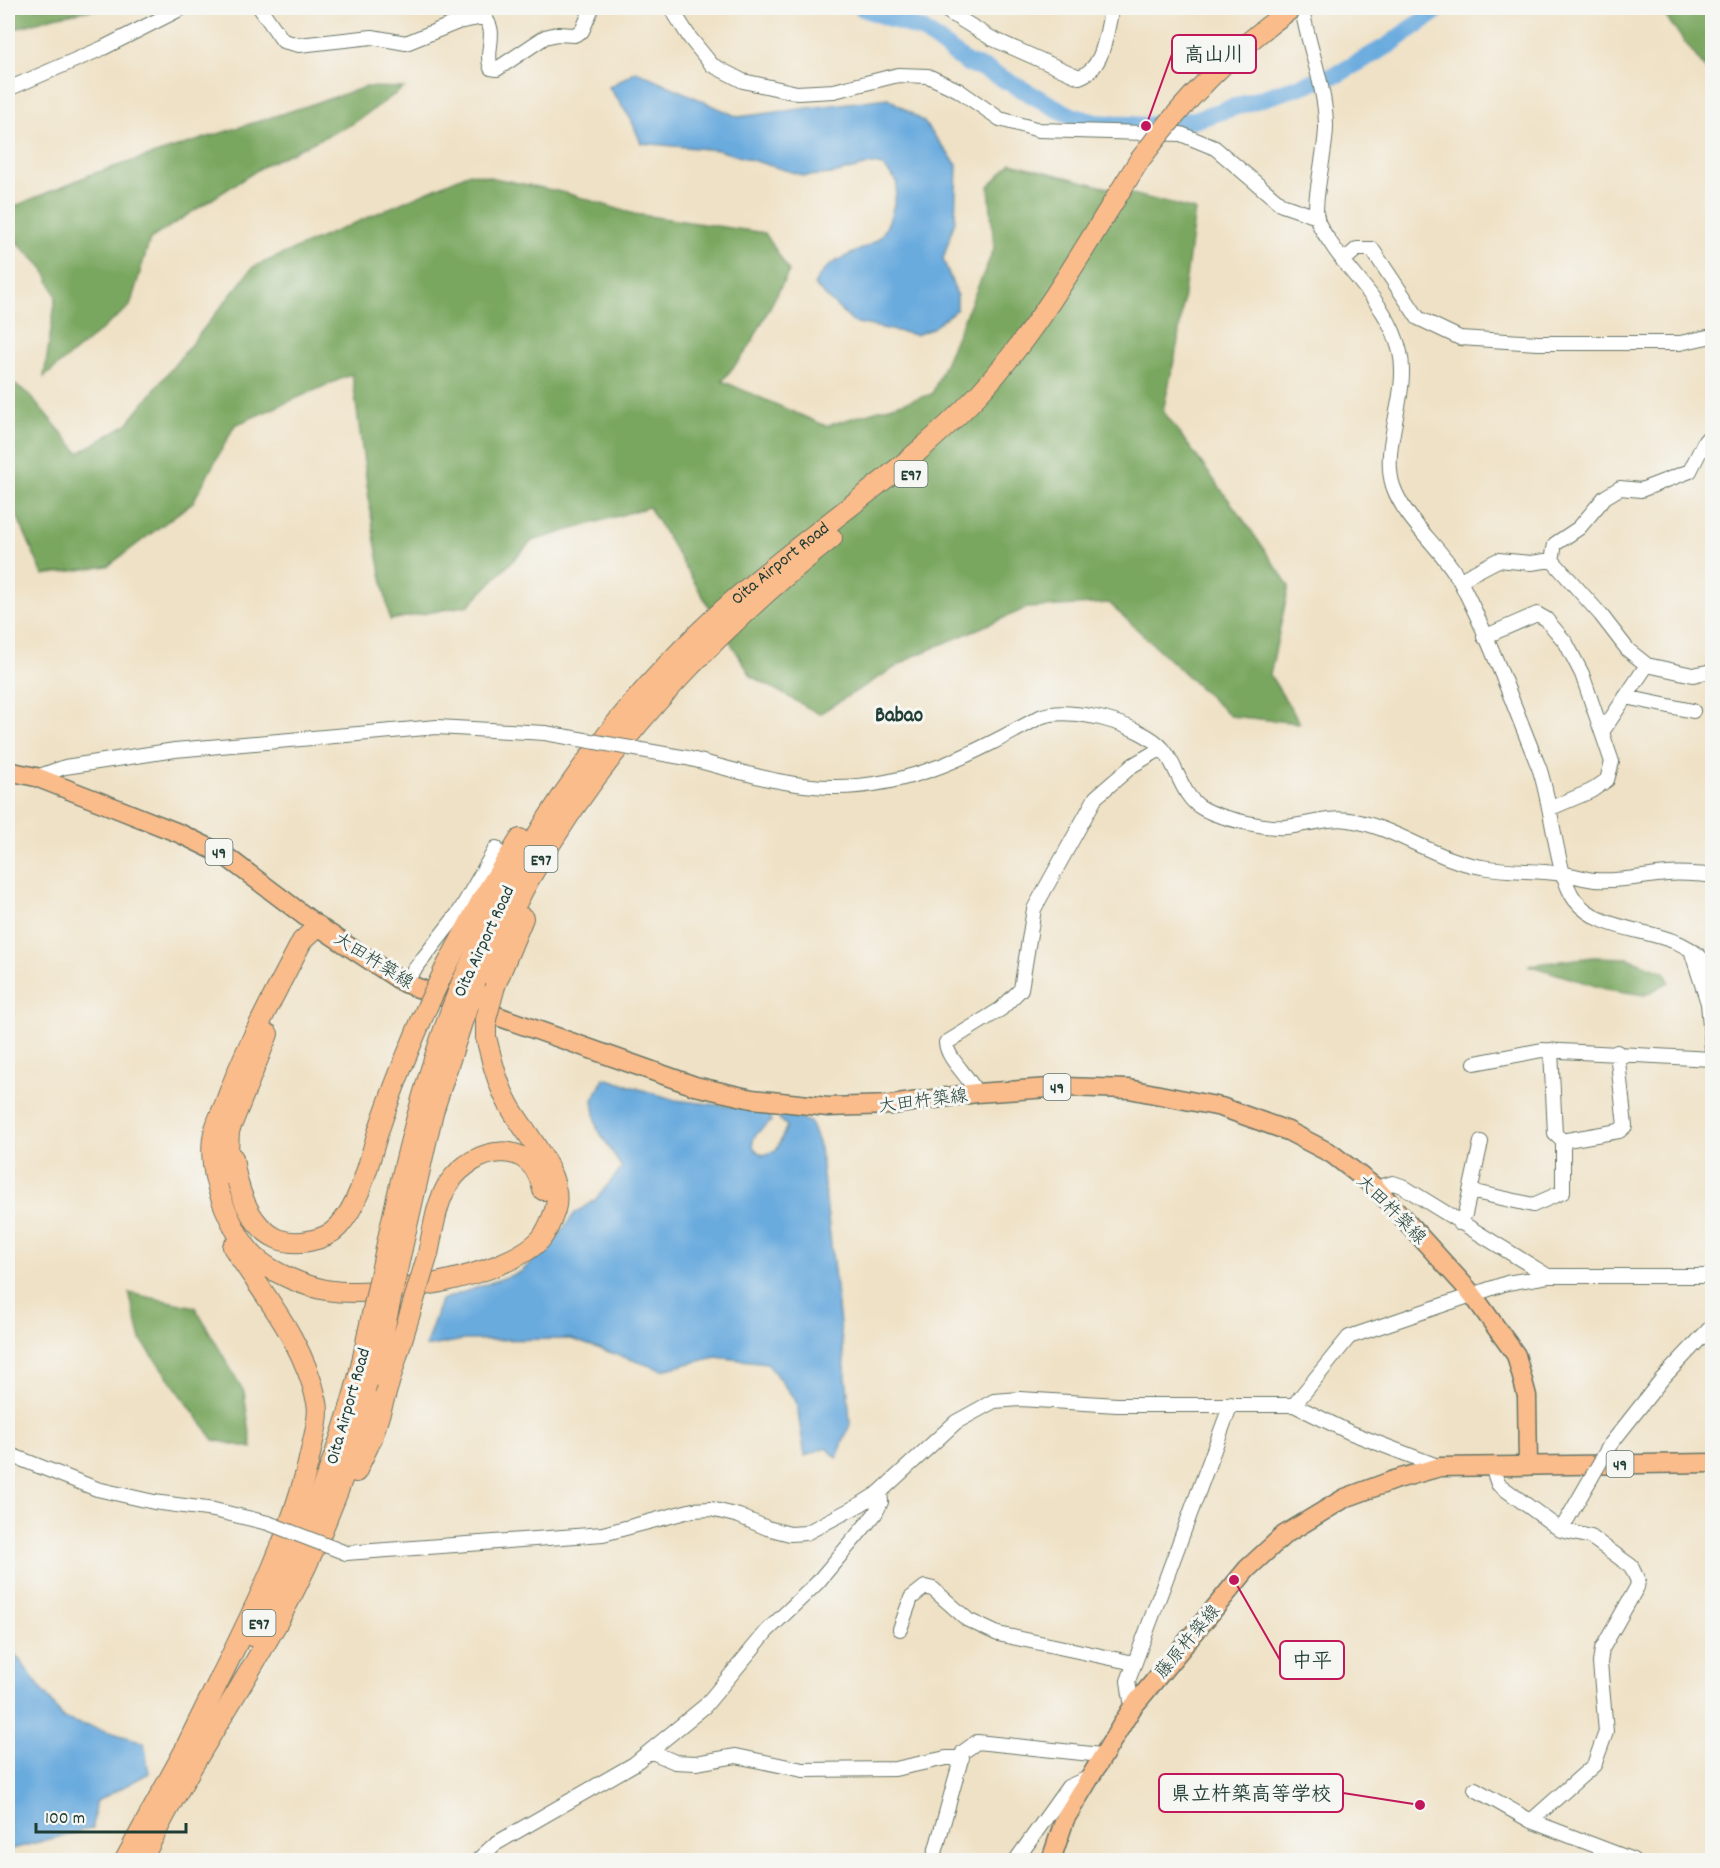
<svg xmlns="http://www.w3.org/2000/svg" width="1720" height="1868" font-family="Dekko,'Klee One',sans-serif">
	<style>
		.forest { fill: #7aa761; stroke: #4c724a; stroke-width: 1.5 }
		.water { fill: #6babde; stroke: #457489; stroke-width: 1.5 }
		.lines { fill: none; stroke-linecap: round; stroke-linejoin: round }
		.river { stroke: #6babde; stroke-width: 18 }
		.minor-casing { stroke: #687667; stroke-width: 16 }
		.major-casing { stroke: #687667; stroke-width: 21 }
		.highway-casing { stroke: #687667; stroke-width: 22 }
		.minor { stroke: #fff; stroke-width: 14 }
		.major { stroke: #fabc8b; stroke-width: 18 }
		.highway { stroke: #fabc8b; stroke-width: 20 }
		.minor-bridge-casing { stroke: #687667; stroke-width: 16; stroke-linecap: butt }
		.highway-bridge-casing { stroke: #687667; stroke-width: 22; stroke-linecap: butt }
		.minor-bridge { stroke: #fff; stroke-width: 14 }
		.highway-bridge { stroke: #fabc8b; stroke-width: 20 }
		.labels { text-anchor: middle; stroke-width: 6; stroke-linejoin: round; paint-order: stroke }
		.shield { fill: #f6f6f2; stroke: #60746d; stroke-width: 1.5 }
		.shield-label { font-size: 16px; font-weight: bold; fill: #1f3d34 }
		.street-label { font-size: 18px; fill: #1f3d34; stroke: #f6f6f2 }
		.quarter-label { font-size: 21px; font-weight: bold; fill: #1f3d34; stroke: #f6f6f2 }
		.leader { fill: none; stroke: #c2185b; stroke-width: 2 }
		.callout-dot { fill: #c2185b; stroke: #f6f6f2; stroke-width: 2 }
		.callout { fill: #f6f6f2; stroke: #c2185b; stroke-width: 2 }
		.callout-label { font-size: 20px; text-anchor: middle; font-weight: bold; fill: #1f3d34 }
	</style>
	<rect width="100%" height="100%" fill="#f6f6f2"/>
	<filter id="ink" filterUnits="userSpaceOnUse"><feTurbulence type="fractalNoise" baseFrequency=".0167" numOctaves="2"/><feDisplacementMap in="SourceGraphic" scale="12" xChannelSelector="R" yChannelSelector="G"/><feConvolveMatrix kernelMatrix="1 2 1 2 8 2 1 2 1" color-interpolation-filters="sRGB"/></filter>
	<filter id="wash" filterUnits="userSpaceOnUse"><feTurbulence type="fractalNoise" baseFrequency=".008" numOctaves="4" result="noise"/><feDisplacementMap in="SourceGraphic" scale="24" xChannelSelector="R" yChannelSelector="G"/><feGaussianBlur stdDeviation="1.35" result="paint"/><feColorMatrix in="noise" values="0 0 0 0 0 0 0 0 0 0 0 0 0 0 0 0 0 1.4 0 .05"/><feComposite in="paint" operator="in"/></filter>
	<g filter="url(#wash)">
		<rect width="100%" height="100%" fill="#efe1c5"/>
		<path class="forest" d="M8,8H102L54,17L8,31Z
			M1659,8H1712V84L1707,71Z
			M366,87L404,88L352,124L265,165L150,239L130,306L44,377L56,296L44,269L8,234V209L92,174Z
			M1011,163L1195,210L1177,347L1163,411L1248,526L1289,586L1270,675L1300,723L1230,716L1109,603L1027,608L912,657L819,714L751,676L649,507L532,541L469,605L390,620L374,536L352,374L235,425L193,502L108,566L43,575L8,495V380L28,393L79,453L127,424L253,267L470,173L566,193L634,214L765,233L789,271L748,349L722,381L826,426L932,394L994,249L989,186Z
			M1593,957L1628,958L1665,972L1669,982L1645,995L1606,989L1528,965Z
			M129,1293L195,1307L244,1392L252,1448L214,1440L141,1340Z"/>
		<path class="water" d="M636,71L738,117L888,98L923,121L957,165L955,220L943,259L957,295V309L931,329L916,335L853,322L814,285C828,257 850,258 874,242C890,233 896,198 897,182L883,166L872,164L833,174L805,176L718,150L641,143L631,119L609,87Z
			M604,1078L675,1100L770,1111L771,1122C759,1130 741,1144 763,1155L776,1151L787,1126L779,1119V1112L810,1122L820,1148L848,1394L850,1424L837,1458L826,1447L805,1456L796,1401L767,1363L716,1357L662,1370L571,1339L463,1340L425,1347L441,1300L521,1272L554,1241L575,1213L595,1200L622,1168L597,1128L593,1100Z
			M15,1654L64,1719L144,1742L149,1773L95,1802L93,1828L8,1850V1685L14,1677Z"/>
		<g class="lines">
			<path class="river" d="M863,8L923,30L967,63L985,69L1071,116L1095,123L1146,126L1194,120L1338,74L1389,45L1440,8"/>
		</g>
	</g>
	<g filter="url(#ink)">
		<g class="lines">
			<defs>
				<path id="minor" d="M260,8L283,41L299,45L372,37L406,43L458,22L484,17C499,33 484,50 491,68L497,69L545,37L557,34L574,35L582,31L592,8
					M671,8L690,38L712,65L743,81L797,93L834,91L898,75L928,76L958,90L1000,119L1039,130L1181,134L1215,148L1282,205L1317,217
					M942,8L991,38L1079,77C1105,69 1106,31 1112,8
					M1302,8C1308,46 1325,85 1326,124C1327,149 1312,201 1317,219C1320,229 1328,239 1334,248C1358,283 1390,309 1400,352C1410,395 1380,445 1393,486C1406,523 1443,548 1461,583C1491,641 1513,705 1538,765C1552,800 1556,876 1575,900C1608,942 1681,921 1712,971
					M8,89L103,48L182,8
					M1343,261L1357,249H1372L1418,318L1460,338L1538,343H1680L1712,336
					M1712,433L1705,441L1690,471L1641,490L1620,488L1605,497L1579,528L1555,544L1552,560L1601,615L1628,650L1647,665L1693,675L1712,671
					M1460,580L1498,560L1531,563L1552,560
					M1484,637L1537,614L1546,619L1566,643L1582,674L1612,762L1607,780L1591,791L1551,808
					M1625,697L1693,711
					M1602,732L1647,665
					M687,758C732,769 788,788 835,787C912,787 975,753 1040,717C1070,705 1141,724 1163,749C1178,767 1181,796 1202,808C1219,818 1267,829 1286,827C1307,825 1328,817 1349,820C1396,827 1435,860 1482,867C1509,872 1536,870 1563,874C1574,875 1584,879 1595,880C1619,882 1643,876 1667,874C1682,872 1698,875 1712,875
					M36,777L65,767L175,750L437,727L545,733
					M1691,950L1708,1003L1712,1049
					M404,983L460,911L496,848
					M1551,1050L1555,1134L1564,1142
					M1475,1063L1542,1050L1712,1059
					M976,1093C970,1076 948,1061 946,1043L1001,1009L1021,989L1034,909L1096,797L1133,765L1162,748
					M1376,1188L1393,1183L1402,1186L1548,1276
					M1470,1191L1533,1205L1563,1192V1144L1567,1140L1619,1131L1625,1126L1617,1052
					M1459,1223L1465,1214L1481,1142
					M1294,1405L1349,1337L1507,1283L1548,1276H1712
					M1610,1445L1662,1379L1712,1326
					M8,1454L97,1489L154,1502L214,1510L268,1523
					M1492,1467L1498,1484L1561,1530L1591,1537L1631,1566L1638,1581L1637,1587L1602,1649L1600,1663L1606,1732L1594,1765L1531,1821
					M1561,1530L1591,1478
					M346,1553L603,1534L693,1510L711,1509L739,1516L767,1528L790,1534L806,1533L861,1504L880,1492L956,1422L994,1401L1020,1399L1117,1405H1294L1349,1432L1440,1467
					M900,1629L911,1598L925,1587L933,1589L968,1620L998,1634L1134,1663
					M1132,1708L1128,1681L1231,1404
					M652,1752L675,1762L696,1763L736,1756L803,1770L895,1769L946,1758H962
					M1475,1789L1531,1821L1633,1860
					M478,1860L495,1844L634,1764L705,1706L767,1631L817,1583L875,1514L881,1502L880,1492
					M933,1860L963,1752L977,1742L1101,1755
					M1016,1860L1068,1787L1088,1778"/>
				<path id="major" d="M8,771L36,777L113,807L181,834L224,855L318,926L404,983L695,1086L752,1099L828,1107L891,1105L976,1093L1064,1087L1129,1089L1221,1107L1288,1131L1332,1154L1376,1188L1472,1294L1516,1355L1527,1396L1528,1466
					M1051,1860L1065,1819L1132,1708L1247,1569L1284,1535L1345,1498L1394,1480L1440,1467L1712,1463"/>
				<g id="highway">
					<path d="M318,926L302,941C275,994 245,1047 225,1104C221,1114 214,1127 213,1138C210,1161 216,1187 225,1208C233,1226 242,1245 256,1258C273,1273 304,1286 326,1290C377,1299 504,1278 541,1239C547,1231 552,1219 555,1210C565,1175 525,1134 509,1105C497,1083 492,1061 486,1037"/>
					<path d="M445,969L483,898L520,839"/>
					<path id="s1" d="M461,984C475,955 488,925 503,896C564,777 653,667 756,581C829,520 910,466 976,397C1041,328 1088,241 1139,161"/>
					<path d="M495,986L523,918"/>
					<path d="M475,990C492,954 508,918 527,883C604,747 710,635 832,538"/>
					<path d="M233,1158C237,1187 248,1226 278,1239C295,1246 325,1241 338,1227C362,1201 369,1159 380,1126C394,1085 410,1046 427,1007"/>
					<path d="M227,1174L229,1131L268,1034"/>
					<path d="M386,1248C403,1167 422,1088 451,1010"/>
					<path d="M402,1248L433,1112L464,1016"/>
					<path d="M428,1254C433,1231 436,1202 449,1183C474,1146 532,1136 543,1190"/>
					<path d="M356,1472L372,1438L385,1396"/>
					<path d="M252,1636C298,1552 337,1464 360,1371"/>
					<path d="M186,1747C231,1653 291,1549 312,1446C315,1432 320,1416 317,1402C304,1342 265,1297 233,1247"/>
					<path d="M125,1860L192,1737"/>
					<path d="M142,1860C182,1776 235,1700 280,1618C321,1542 353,1460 374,1376"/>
				</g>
			</defs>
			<use href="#minor" class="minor-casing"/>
			<use href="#major" class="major-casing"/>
			<use href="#highway" class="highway-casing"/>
			<use href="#minor" class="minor"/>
			<use href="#major" class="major"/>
			<use href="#highway" class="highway"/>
			<defs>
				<path id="minor-bridge" d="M545,733L687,758
					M1591,1478L1610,1445
					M268,1523L346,1553"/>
				<path id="highway-bridge" d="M1139,161C1184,100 1230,53 1292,8
					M427,1007L445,969
					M451,1010L461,984
					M464,1016L475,990
					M486,1037V1019L495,986
					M360,1371L386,1248
					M374,1376L402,1248
					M385,1396L428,1254"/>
			</defs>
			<use href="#minor-bridge" class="minor-bridge-casing"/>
			<use href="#highway-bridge" class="highway-bridge-casing"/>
			<use href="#minor-bridge" class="minor-bridge"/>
			<use href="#highway-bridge" class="highway-bridge"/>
		</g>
	</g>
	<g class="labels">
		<g class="shield">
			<rect x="894.5" y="461" width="33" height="26" rx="4.5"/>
			<rect x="205.5" y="839" width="27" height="26" rx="4.5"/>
			<rect x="524.5" y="846" width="33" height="26" rx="4.5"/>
			<rect x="1043.5" y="1074" width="27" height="26" rx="4.5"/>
			<rect x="1606.5" y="1451" width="27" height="26" rx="4.5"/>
			<rect x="242.5" y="1610" width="33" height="26" rx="4.5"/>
		</g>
		<g class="shield-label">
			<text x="911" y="480">E97</text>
			<text x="219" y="858">49</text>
			<text x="541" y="865">E97</text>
			<text x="1057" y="1093">49</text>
			<text x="1620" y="1470">49</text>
			<text x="259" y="1629">E97</text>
		</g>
		<g class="street-label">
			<text dy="6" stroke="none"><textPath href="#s1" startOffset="534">Oita Airport Road</textPath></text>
			<text transform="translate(483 941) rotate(-65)" y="6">Oita Airport Road</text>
			<text transform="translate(374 960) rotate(32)" y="6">大田杵築線</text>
			<text transform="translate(923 1100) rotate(-7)" y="6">大田杵築線</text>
			<text transform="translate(1392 1209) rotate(45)" y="6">大田杵築線</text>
			<text transform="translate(347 1406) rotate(-74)" y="6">Oita Airport Road</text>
			<text transform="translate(1187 1641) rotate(-50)" y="6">藤原杵築線</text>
		</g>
		<g class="quarter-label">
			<text x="899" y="721">Babao</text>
		</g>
	</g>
	<path class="leader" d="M1146 126L1172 54M1234 1580L1280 1660M1420 1805L1343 1793"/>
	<g class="callout-dot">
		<circle cx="1146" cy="126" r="6"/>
		<circle cx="1234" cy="1580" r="6"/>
		<circle cx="1420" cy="1805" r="6"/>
	</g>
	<g class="callout">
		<rect x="1172" y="35" width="84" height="38" rx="6"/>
		<rect x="1280" y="1641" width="64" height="38" rx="6"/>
		<rect x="1159" y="1774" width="184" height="38" rx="6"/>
	</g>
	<g class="callout-label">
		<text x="1214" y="61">高山川</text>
		<text x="1312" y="1667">中平</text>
		<text x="1251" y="1800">県立杵築高等学校</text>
	</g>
	<rect width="1720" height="1868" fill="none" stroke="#f6f6f2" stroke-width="30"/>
	<path d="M36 1823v9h150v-9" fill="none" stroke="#1f3d34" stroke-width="3"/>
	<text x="45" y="1823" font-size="18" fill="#1f3d34" stroke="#f6f6f2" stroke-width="4.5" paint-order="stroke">100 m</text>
</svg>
